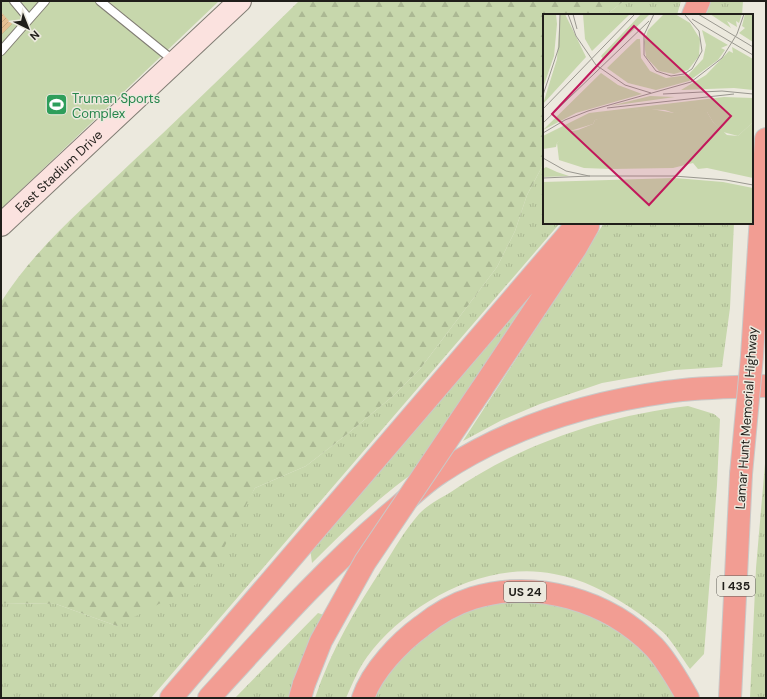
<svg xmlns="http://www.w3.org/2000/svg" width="767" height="699" font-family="'DM Sans',sans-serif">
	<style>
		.grass { fill: url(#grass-tufts) }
		.forest { fill: url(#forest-firs) }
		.pitch { fill: #c7d7ac }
		.building { fill: url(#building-hatch) }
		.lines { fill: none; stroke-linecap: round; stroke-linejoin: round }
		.lane-casing { stroke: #817d74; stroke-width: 10 }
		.secondary-casing { stroke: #817d74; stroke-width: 24 }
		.highway-casing { stroke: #c9c9c8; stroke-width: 24 }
		.lane { stroke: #fff; stroke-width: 8 }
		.secondary { stroke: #fbe2df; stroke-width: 22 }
		.highway { stroke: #f29d93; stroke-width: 22 }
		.highway-bridge-casing { stroke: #c9c9c8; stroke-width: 24; stroke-linecap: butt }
		.highway-bridge { stroke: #f29d93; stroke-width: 22 }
		.labels { text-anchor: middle; stroke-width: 3; stroke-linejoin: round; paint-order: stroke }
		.shield { fill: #ece9de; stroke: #5d5b55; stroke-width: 1 }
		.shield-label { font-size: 12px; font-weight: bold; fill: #201e1a }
		.leisure-label { font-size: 13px; fill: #27864d; stroke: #ece9de; text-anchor: start }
		.street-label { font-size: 13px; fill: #201e1a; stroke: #ece9de }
		.inset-road { fill: none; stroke: #9a9890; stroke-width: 1 }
		.view { fill: #c2185b; fill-opacity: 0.15; stroke: #c2185b; stroke-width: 2 }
		.inset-edge { fill: none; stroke: #201e1a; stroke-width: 2 }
	</style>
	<defs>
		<pattern id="grass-tufts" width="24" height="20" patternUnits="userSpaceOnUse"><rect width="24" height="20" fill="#c7d7ac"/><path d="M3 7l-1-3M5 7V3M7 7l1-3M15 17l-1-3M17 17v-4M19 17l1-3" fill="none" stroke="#abb893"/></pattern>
		<pattern id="forest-firs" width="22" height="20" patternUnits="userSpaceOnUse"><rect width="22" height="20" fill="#c7d7ac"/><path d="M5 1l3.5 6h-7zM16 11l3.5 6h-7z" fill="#abb893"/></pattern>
		<pattern id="building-hatch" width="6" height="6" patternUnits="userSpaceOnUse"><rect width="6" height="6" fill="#e6c092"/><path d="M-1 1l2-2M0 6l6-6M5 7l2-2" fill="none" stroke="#c5a57d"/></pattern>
	</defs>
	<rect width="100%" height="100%" fill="#ece9de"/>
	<path class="grass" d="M624,1H681L677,15H606Z
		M711,1H743L742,15H706Z
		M544,163V223H560L151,698H1V603L56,604L117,626L238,517L255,488L306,466L346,435L393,396L420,369L497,267L515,231L527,195Z
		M604,223H734L730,308L722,367L675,370L602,383L540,404L502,420L463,441Z
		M551,268L423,466C383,493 347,528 312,563L310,548Z
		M688,406L714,414L720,419L717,485L704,654L690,669C682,658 674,644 665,634C655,625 643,616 631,608C607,592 583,579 554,574C485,560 407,603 367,657C358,669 352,685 346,698H315C331,650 356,608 383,567C394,549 405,530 419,514C427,505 441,498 451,492C521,444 604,416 688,406Z
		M766,452V698H750L756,568Z
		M537,600L594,615L642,648L661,670L677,698H373C397,656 436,617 486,606C502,602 520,602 537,600Z
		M318,613L324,615L291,698H235Z"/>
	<path class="forest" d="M299,1H624L606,15H544V163L527,195L515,231L497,267L420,369L393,396L346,435L306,466L255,488L218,559L197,584L117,626L56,604L1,603V302C35,248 85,207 131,163C188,110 243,56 299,1Z"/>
	<path class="pitch" d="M1,1H219L1,209Z"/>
	<path class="building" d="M1,12L12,24L1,35Z"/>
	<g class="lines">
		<defs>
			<path id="lane" d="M14,1L29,19
				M100,1L174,61
				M1,51L45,1"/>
			<g id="secondary">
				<path id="s1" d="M1,225L240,1"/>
			</g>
			<path id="highway" d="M693,15L699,1
				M752,356L766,139
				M481,390L575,249L588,226
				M171,698L578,223
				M209,698C269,632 328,565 397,508C411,496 425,482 441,472C508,428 587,403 666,392C699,387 733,387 766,386
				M300,698L304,684
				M363,698C372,671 400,642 422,626C437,614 454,604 473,598C536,579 608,600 654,647C668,662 678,681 688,698
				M730,698L741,474"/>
		</defs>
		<use href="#lane" class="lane-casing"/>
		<use href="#secondary" class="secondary-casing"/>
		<use href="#highway" class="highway-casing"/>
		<use href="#lane" class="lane"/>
		<use href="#secondary" class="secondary"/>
		<use href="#highway" class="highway"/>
		<defs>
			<path id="highway-bridge" d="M741,474L752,356
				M304,684L321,641L365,562L481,390"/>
		</defs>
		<use href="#highway-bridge" class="highway-bridge-casing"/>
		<use href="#highway-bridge" class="highway-bridge"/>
	</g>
	<defs>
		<symbol id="stadium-square" viewBox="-11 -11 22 22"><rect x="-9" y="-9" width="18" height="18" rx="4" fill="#2e9e5b" stroke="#ece9de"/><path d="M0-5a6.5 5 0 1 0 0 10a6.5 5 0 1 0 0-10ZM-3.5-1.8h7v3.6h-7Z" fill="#fff"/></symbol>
	</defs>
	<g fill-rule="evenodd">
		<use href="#stadium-square" x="44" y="92" width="25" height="25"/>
	</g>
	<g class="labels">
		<g class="shield">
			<rect x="717" y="576" width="38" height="20" rx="3"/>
			<rect x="504" y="582" width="42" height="20" rx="3"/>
		</g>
		<g class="shield-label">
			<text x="736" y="590">I 435</text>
			<text x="525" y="596">US 24</text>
		</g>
		<g class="leisure-label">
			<text x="72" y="103">Truman Sports<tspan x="72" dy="15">Complex</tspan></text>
		</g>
		<g class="street-label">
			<text dy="5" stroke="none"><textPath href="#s1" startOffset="79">East Stadium Drive</textPath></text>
			<text transform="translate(746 418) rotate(-86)" y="5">Lamar Hunt Memorial Highway</text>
		</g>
	</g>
	<g transform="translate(543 14)">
		<rect width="210" height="210" fill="#ece9de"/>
		<path d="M17,0H22L43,43L0,90L14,45ZM40,0H87L49,37L42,25ZM98,0H107L60,45L58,42ZM121,0H132L147,9L157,25L156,42L145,56L131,60L116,57L103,43L101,28L105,16ZM167,0H199L196,9L193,7L194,13L184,7L188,14ZM202,0H210V28L196,19L202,14L199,12ZM159,16L185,31L178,34L182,36L175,46L146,67L113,76L85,69L64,54L94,25H97L98,44L107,57L123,64L145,61L160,45L163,31ZM189,33L210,45V76L191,74L138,76L163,61L186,37L190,39ZM58,59L75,71L99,80L33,99L0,116ZM107,82L132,83L67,92ZM181,83L210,84V108L195,122L180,118L170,108L164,98L131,99L122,96L96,95L52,106L50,110L27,117L14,129L13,133L0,135V122L46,99ZM3,153L14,158L26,162L0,163V155Z" fill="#c7d7ac"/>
		<path d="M0,0H13L14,10L11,42L0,74ZM103,94L131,99L149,94L164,98L170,108L184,121L195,122L210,108V164L164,154L155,155L150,149L130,154L67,155L41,154L16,146L14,129L23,118L35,116L50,110L52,106L74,98Z" fill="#c7d7ac"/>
		<path d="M132,164L180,168L210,174V210H0V168Z" fill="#c7d7ac"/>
		<path class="inset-road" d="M25,0L33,22L53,51L82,71L108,79M30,0L34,15M111,0L101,21V41L113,57L128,62L141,60L149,55L159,37L156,17L142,1M155,0L210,33M149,5L210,41M120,80L179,77L210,80M0,81L16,33L17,0M64,94L191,80M0,95L92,0M0,109L106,7M0,119L22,106L45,97L148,68L179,44L194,20L201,0M0,144L23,157L46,162H131L183,166L210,171M0,164L47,162"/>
		<path class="view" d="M91,12L188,102L106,191L9,100Z"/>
		<rect width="210" height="210" class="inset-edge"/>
	</g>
	<rect width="767" height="699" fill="none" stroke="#201e1a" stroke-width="4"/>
	<g transform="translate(28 28) rotate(137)" stroke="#ece9de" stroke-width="3" paint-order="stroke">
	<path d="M0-3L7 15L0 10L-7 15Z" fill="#201e1a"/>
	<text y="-6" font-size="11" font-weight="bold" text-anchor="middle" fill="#201e1a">N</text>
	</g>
</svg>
